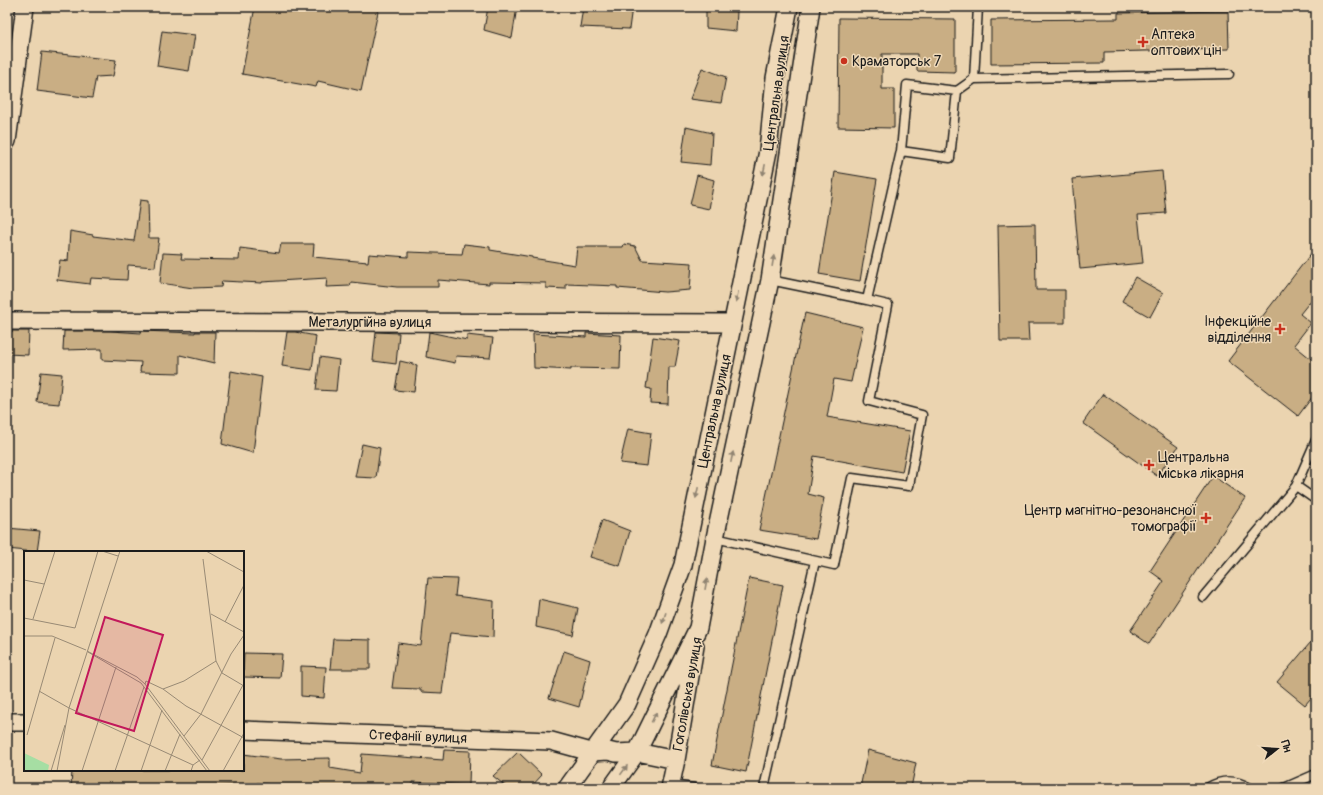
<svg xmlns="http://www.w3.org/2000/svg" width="1323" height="795" font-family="Pangolin,sans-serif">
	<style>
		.building { fill: #c9ae84; stroke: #1c1c1c }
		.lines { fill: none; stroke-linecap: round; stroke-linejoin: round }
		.service-casing { stroke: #1c1c1c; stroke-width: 11 }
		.minor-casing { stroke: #1c1c1c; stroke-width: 20 }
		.service { stroke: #efd9b8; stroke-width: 8 }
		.minor { stroke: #efd9b8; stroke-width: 17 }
		.oneway { fill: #908472 }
		.poi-dot { fill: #c8321e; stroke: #efd9b8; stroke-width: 1.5 }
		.labels { text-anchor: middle; stroke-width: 3; stroke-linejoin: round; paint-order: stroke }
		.poi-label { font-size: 14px; fill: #1c1c1c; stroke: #efd9b8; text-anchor: start }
		.street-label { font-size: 14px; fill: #1c1c1c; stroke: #efd9b8 }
		.inset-road { fill: none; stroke: #988a75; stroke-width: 1 }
		.view { fill: #c2185b; fill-opacity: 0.15; stroke: #c2185b; stroke-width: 2 }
		.inset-edge { fill: none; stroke: #1c1c1c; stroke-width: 2 }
	</style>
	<rect width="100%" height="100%" fill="#ebd4b0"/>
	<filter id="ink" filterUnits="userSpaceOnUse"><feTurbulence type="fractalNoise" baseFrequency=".025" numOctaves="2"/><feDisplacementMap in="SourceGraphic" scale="8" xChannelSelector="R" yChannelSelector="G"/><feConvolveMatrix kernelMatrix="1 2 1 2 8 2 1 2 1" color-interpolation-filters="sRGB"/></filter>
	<g filter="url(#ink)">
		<path class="building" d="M255,7H379L361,91L318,81L316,87L242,74Z
			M488,7H517L512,38L484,30Z
			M583,7H632L629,29L580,27Z
			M706,7L737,11L736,31L706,28Z
			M1228,11L1229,49L1104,52V63L991,64V20L1118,19V13Z
			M839,18L955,19V72L917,71V54H882V89H894V128L838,127Z
			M162,31L195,35L189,71L157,66Z
			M42,52L116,60L113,76L96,77L92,98L37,91Z
			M702,68L726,77L721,103L690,99Z
			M686,127L712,133L710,165L681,162Z
			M1162,171L1166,213L1138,215L1143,263L1080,269L1072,179Z
			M835,172L877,179L860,281L819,274Z
			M697,175L714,180L709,209L690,205Z
			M140,200L148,201L149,238H159L155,267L128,265L127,280L91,278L90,284L57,280L60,260L68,261L70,231L93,235V236L134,241Z
			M1035,224L1036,290H1065V323H1028L1029,341H1000L998,225Z
			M281,244H314L313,257L368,262L369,254L408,257V252L462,254L464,244L490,247V250L532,257V258L575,265L577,247H623L624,244L635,246L642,260L692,263L690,290L665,292L617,288V286L566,284V289L546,288V283L489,282V284L438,280V287H397L351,282L350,286L326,287L327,278L262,282V283L222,281L221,287L193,288L160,283L163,253L182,254L181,259L239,260L240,248L279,253Z
			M1316,247V294L1300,314L1311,323L1294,345L1316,363V392L1298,416L1228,361Z
			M1135,277L1163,293L1150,317L1122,301Z
			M805,313L863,327L851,382L834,379L827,417L910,431L902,472L814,456L808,494L824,498L816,539L759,530Z
			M7,331H29L28,355L7,354Z
			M64,331H110L141,333V331L195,333V332H215L214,363L180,355V373L140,372L141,362L102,360V349L63,350Z
			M287,332H295L316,336L312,370L282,366Z
			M376,332L399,333L396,364L373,361Z
			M429,332L467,340V335L493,338L490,358L456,356L455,363L426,357Z
			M586,333L621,335L620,369L571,368V370L534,368L533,334L586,337Z
			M653,337L680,341L675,367H669L668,404L650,403L651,389L646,388Z
			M320,357L339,360L336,391L316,390Z
			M400,361L417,365L414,392L395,390Z
			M231,371L262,377L253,453L222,444Z
			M41,372L62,374L59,404L37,402Z
			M1103,394L1178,447L1157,476L1083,423Z
			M628,429L651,433L647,466L620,463Z
			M362,444L380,448L376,478L355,477Z
			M1213,476L1245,498L1149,644L1130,631L1164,581L1150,571Z
			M602,520L630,531L620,566L590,557Z
			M7,528L40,531L37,552L7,549Z
			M428,578L457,579L455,596L494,601L493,637L450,633L442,693L421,692V689L392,688L398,643L421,646Z
			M749,578L783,585L746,772L712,765Z
			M539,599L578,608L573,635L536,627Z
			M1316,636V692L1305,705L1277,682Z
			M333,639L370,640V669H330Z
			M564,651L590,660L579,707L549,698Z
			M244,653L282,654L280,678L243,677Z
			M301,666L326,667L324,698L301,696Z
			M444,750L470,751L469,785L413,782V788H297L257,783L258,788H235V785L182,788H71L72,770H243V754L281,759L330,758V768L360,773L362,754L443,760Z
			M868,750L916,763L911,788H860Z
			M518,752L542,775L530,788H508L493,776Z"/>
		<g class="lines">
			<defs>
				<path id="service" d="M974,79L1229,74
					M901,151L950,158L957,91L974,79L978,7
					M770,280L867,300
					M1296,486L1316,500
					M715,538L834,565L852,478L909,486L922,415L869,401L888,305L867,300L901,151L907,85L957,91
					M1203,597L1296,486L1316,440
					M671,785L694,788
					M764,788L815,561
					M1207,788C1222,779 1235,779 1250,788
					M1284,788L1316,774"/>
				<path id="minor" d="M7,141L25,7
					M7,321L732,323
					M7,722H25
					M243,730L551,741L591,752L608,751L616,753L637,752L676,760L670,788
					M676,760L695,646
					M567,788L627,704L658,634L683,565L768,151L775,78L789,7
					M611,788L637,752L698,628L715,538L770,280L811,7"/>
			</defs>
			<use href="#service" class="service-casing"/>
			<use href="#minor" class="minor-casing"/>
			<use href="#service" class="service"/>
			<use href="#minor" class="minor"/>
		</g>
		<defs><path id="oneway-solid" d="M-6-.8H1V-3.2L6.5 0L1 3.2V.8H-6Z"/></defs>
		<g class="oneway">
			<use href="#oneway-solid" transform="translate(764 170) rotate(102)"/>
			<use href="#oneway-solid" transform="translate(773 261) rotate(-81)"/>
			<use href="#oneway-solid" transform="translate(737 297) rotate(102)"/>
			<use href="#oneway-solid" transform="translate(732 457) rotate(-78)"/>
			<use href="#oneway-solid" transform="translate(697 493) rotate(102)"/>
			<use href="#oneway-solid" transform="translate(706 584) rotate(-80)"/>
			<use href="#oneway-solid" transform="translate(664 618) rotate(109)"/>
			<use href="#oneway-solid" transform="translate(654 717) rotate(-64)"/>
			<use href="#oneway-solid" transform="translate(624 770) rotate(-54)"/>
		</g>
	</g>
	<g class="poi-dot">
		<path d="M1141 36h4v4h4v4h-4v4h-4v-4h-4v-4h4z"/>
		<circle cx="844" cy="61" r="4"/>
		<path d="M1278 323h4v4h4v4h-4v4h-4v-4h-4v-4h4z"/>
		<path d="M1147 459h4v4h4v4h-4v4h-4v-4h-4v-4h4z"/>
		<path d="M1204 512h4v4h4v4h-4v4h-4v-4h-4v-4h4z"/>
	</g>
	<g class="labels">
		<g class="poi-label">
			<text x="1151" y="39">Аптека<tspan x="1151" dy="16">оптових цін</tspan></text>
			<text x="852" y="66">Краматорськ 7</text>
			<text x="1271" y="326" text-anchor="end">Інфекційне<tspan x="1271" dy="16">відділення</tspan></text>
			<text x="1158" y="462">Центральна<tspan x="1158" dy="16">міська лікарня</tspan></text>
			<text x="1197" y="515" text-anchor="end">Центр магнітно-резонансної<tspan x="1197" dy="16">томографії</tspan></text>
		</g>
		<g class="street-label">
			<text transform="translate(776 93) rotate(-82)" y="5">Центральна вулиця</text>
			<text x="370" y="327">Металургійна вулиця</text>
			<text transform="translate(714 411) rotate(-78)" y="5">Центральна вулиця</text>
			<text transform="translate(687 694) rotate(-80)" y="5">Гоголівська вулиця</text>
			<text transform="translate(418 736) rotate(2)" y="5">Стефанії вулиця</text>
		</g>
	</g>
	<g transform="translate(24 551)">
		<rect width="220" height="220" fill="#ebd4b0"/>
		<path d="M0,202L25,214L24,220H0Z" fill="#a6dea3"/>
		<path class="inset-road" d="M78,0L94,5M182,0L220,21M179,8L192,110L198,122L220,135M0,29L20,33M187,63L220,81M0,67L51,77L74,0M9,68L31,0M201,71L220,34M0,85H28L62,99M63,100L113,126L121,133L186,220M64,101L117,132L183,220M121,133L122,130L139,138L162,155L220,187M139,138L160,130L192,110M15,140L45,157L169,214M3,184L31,87M160,185L177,163L207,103L220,84M178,209L219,134M27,220L41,174M33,220L45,157L96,0M58,220L92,116M91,220L120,136M117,220L138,159M141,220L156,183M167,220L169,214L176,209M199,220L220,182"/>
		<path class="view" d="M81,66L139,84L110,180L52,162Z"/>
		<rect width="220" height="220" class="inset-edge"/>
	</g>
	<rect width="1323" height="795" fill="none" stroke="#efd9b8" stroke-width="24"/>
	<rect x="12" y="12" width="1299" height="771" fill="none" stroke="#1c1c1c" stroke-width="1.5" filter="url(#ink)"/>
	<g transform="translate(1277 749) rotate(73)" stroke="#efd9b8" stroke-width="3" paint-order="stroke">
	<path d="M0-3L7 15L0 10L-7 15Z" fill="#1c1c1c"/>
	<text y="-6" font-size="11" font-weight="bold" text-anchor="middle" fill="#1c1c1c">Пн</text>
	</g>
</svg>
